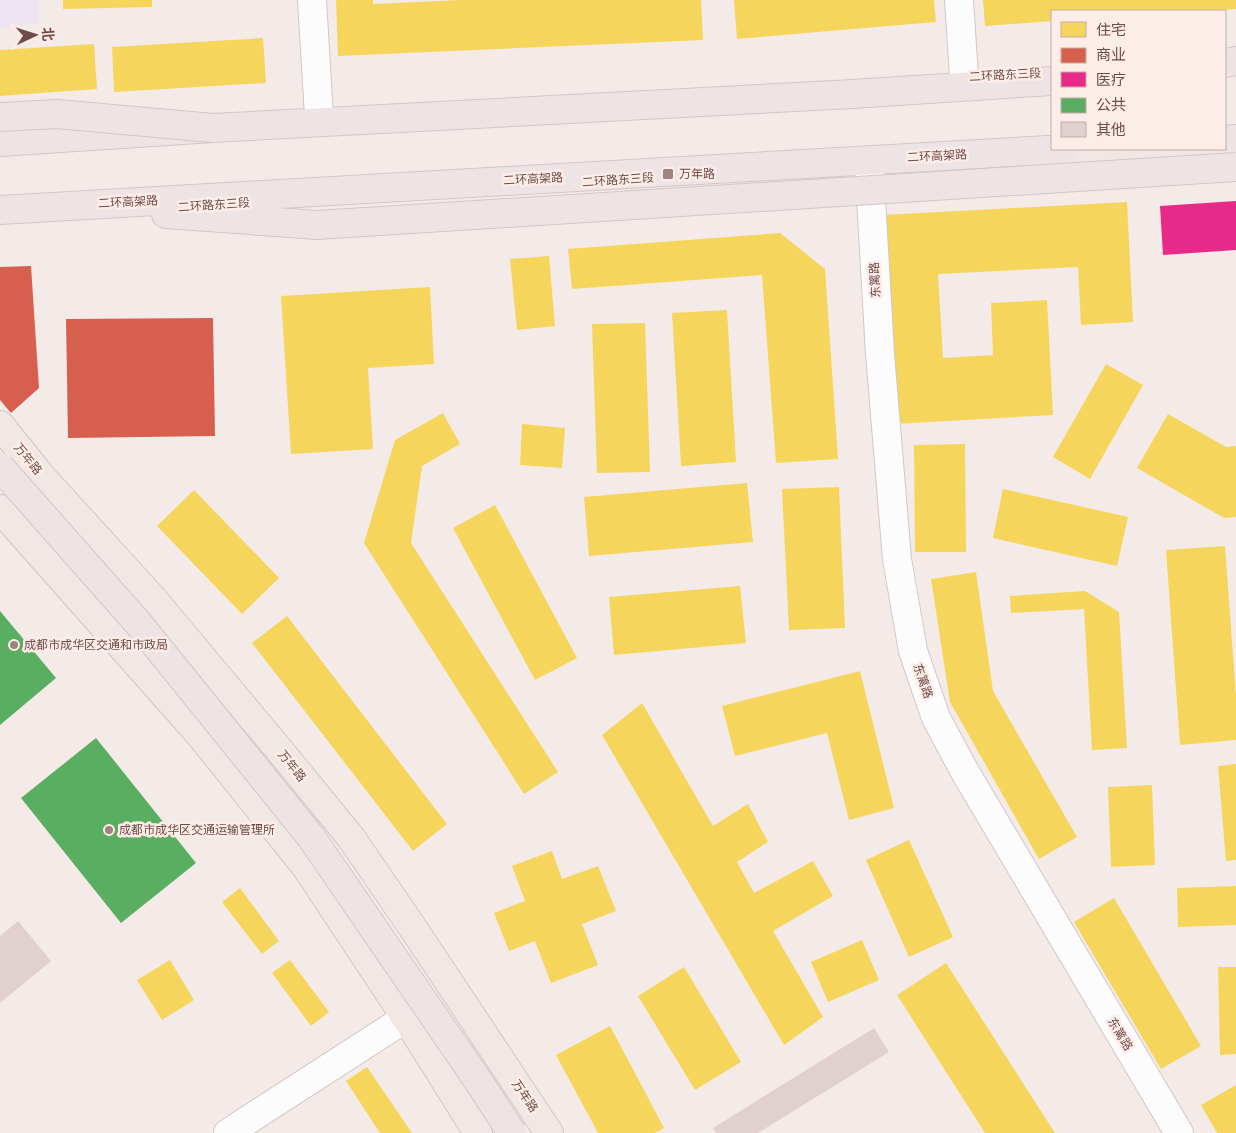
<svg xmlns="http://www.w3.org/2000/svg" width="1236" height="1133" font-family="Poppins,'Noto Sans SC',sans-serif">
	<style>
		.education { fill: #ece4f0 }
		.homes { fill: #f6d55c }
		.shops { fill: #d6604d }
		.health { fill: #e7298a }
		.public { fill: #5aae61 }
		.building { fill: #e0d1d0 }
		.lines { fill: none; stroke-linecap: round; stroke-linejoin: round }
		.minor-casing { stroke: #d2c7c5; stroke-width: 30 }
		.major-casing { stroke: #d3c6c5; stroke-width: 30 }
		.highway-casing { stroke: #d3c6c5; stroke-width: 30 }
		.minor { stroke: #fdfcfc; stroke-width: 28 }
		.major { stroke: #f1e8e5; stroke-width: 28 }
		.highway { stroke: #efe4e5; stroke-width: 28 }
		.highway-bridge-casing { stroke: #d3c6c5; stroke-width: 30; stroke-linecap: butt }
		.highway-bridge { stroke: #efe4e5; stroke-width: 28 }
		.poi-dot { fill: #9e8382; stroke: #fdede8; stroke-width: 2 }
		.labels { text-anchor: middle; stroke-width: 5; stroke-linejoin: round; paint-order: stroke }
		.street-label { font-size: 12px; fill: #6f4b4b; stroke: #fdede8 }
		.poi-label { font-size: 12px; fill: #6f4b4b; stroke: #fdede8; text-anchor: start }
	</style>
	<rect width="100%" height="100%" fill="#f4ebe8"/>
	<path class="education" d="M0,0H39V23L0,29Z"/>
	<path class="homes" d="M63,0H152V7L63,9Z
		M336,0H373V4L460,0H701L703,40L338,56Z
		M734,0H934L936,22L737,39Z
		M983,0H1236V9L1206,11H1052V21L985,26Z
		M263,38L266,83L114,92L112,47Z
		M94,44L97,89L0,96V50Z
		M1127,202L1133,322L1081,325L1078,267L938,274L943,358L993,355L991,303L1047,300L1053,415L894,424L883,215Z
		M780,233L825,269L838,459L776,463L762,275L572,289L568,249Z
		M549,256L555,326L517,330L510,259Z
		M430,287L434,364L368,368L373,449L291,454L281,296Z
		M727,310L736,462L681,466L672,313Z
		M645,323L650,472L597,473L592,324Z
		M1106,364L1143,385L1090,479L1053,457Z
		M443,413L460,444L422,466L411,543L558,772L524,794L364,543L395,440Z
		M1168,414L1226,447L1236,446V517L1224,518L1137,468Z
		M522,424L565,428L562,468L520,465Z
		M965,444L966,552H915L914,445Z
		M747,483L753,542L589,556L584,497Z
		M839,487L845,628L789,630L782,489Z
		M1003,489L1128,517L1117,566L993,538Z
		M194,490L279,578L242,614L157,526Z
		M495,505L577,658L535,680L453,528Z
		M1225,546L1236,696V740L1180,745L1166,550Z
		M976,572L993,691L1077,837L1039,859L950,702L931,579Z
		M740,586L746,643L614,655L609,597Z
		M1085,591L1119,612L1127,748L1092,750L1084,609L1011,613L1010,596Z
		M287,616L447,824L413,851L252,643Z
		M860,671L894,808L849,820L827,733L735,756L722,706Z
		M642,703L713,826L748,804L768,842L737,862L754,893L813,861L833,896L773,931L823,1017L784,1045L602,735Z
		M1236,764V860L1226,861L1218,766Z
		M1152,785L1155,865L1111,867L1108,787Z
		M909,840L953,937L909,957L866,860Z
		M552,851L562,879L598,866L616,911L582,924L598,965L551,983L535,941L509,951L494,913L525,901L512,866Z
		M1236,886V925L1178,927L1177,888Z
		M240,888L279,941L262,954L222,902Z
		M1114,898L1201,1046L1161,1069L1074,922Z
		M862,940L879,980L828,1002L811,962Z
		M170,960L194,1000L162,1020L137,980Z
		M290,960L329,1012L311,1026L272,973Z
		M946,963L1055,1133H985L897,995Z
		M684,967L741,1062L695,1090L638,996Z
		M1218,967H1236V1054L1220,1055Z
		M610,1026L664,1128L655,1133H598L556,1055Z
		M367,1067L412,1133H380L346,1081Z
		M1236,1085V1133H1217L1201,1105Z"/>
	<path class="shops" d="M31,266L39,388L11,413L0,400V267Z
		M213,318L215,436L68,438L66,319Z"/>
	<path class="health" d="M1236,201V250L1163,255L1160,206Z"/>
	<path class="public" d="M0,611L56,678L0,725Z
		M96,738L196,863L121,923L21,798Z"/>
	<path class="building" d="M18,921L51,961L0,1003V936Z
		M874,1028L889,1052L758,1133H716L713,1128Z"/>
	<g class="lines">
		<defs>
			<path id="minor" d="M312,0L319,116
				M959,0L964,77
				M869,164L880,354L897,559L913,651L936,718L965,772L1179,1133
				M228,1133L406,1018"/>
			<path id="major" d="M1040,158L1236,151
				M0,425L41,476L154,600L286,758L352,839L417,934L549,1133
				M0,509L201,736L306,867L406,1018L478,1133"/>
			<path id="highway" d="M1225,63L1236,61
				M1225,140L1236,139
				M0,142L213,128L852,94L1052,81
				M0,210L1065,149
				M166,214L317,225"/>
		</defs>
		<use href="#minor" class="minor-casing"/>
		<use href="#major" class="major-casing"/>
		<use href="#highway" class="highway-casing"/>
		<use href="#minor" class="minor"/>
		<use href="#major" class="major"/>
		<use href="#highway" class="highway"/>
		<defs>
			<path id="highway-bridge" d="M0,117L57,114L213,128
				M317,225L1236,167
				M0,467L138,623L311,837L481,1085L512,1133"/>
		</defs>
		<use href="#highway-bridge" class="highway-bridge-casing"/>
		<use href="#highway-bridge" class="highway-bridge"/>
	</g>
	<g class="poi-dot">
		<rect x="662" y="168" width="12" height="12" rx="2.5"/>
		<circle cx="14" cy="645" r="5"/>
		<circle cx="109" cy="830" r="5"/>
	</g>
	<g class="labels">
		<g class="street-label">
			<text transform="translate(1005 75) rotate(-3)" y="4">二环路东三段</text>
			<text transform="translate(937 156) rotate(-3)" y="4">二环高架路</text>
			<text transform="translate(533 179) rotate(-3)" y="4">二环高架路</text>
			<text transform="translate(618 180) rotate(-4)" y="4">二环路东三段</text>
			<text transform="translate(128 202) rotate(-3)" y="4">二环高架路</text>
			<text transform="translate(214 205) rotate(-4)" y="4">二环路东三段</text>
			<text transform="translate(875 280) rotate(-93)" y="4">东篱路</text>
			<text transform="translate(28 459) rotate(51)" y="4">万年路</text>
			<text transform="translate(923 681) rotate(71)" y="4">东篱路</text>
			<text transform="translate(292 766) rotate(51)" y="4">万年路</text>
			<text transform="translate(1120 1034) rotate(59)" y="4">东篱路</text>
			<text transform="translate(525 1096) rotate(56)" y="4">万年路</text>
		</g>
		<g class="poi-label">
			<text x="679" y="178">万年路</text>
			<text x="24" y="649">成都市成华区交通和市政局</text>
			<text x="119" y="834">成都市成华区交通运输管理所</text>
		</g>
	</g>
	<rect x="1051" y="10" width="175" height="140" fill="#fdede8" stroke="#c4aca9"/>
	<rect x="1061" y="22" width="25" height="15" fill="#f6d55c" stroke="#c4aca9"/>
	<text x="1096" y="35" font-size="15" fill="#6f4b4b">住宅</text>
	<rect x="1061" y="48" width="25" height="15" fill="#d6604d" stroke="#c4aca9"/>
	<text x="1096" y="60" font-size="15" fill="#6f4b4b">商业</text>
	<rect x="1061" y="72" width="25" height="15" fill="#e7298a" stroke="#c4aca9"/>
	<text x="1096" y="85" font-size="15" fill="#6f4b4b">医疗</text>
	<rect x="1061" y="98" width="25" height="15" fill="#5aae61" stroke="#c4aca9"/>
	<text x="1096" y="110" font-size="15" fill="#6f4b4b">公共</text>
	<rect x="1061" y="122" width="25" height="15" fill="#e0d1d0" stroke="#c4aca9"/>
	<text x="1096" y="135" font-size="15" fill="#6f4b4b">其他</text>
	<g transform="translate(35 35) rotate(86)" stroke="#fdede8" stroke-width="4" paint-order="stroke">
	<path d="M0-4L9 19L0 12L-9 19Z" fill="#6f4b4b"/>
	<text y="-8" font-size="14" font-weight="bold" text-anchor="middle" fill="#6f4b4b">北</text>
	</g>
</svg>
